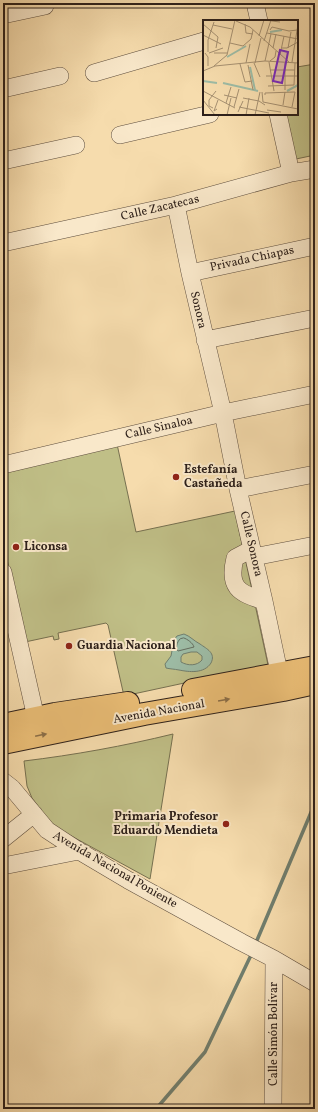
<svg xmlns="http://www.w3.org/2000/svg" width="318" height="1112" font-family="Vollkorn,serif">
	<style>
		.green { fill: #c0bf87; stroke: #767050 }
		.water { fill: #9dbca6; stroke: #707e6e; fill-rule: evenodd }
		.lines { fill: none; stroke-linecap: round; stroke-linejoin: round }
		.shore { stroke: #656e60; stroke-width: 1 }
		.stream { stroke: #707e6e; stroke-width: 3.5 }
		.minor-casing { stroke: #5f4f3f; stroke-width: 18 }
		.major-casing { stroke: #2d201a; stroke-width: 24 }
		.minor { stroke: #f9e8ca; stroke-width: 17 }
		.major { stroke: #ebbe76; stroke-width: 22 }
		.oneway { fill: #8c6f48 }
		.poi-dot { fill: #8f2418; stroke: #f9e8ca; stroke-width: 1.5 }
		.labels { text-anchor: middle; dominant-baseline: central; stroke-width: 4; stroke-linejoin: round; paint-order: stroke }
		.street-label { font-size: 12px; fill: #2d201a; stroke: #f9e8ca }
		.poi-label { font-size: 12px; font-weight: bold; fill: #2d201a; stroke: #f9e8ca; text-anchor: start }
		.inset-river { fill: none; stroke: #9dbca6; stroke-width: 2 }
		.inset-road { fill: none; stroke: #a69172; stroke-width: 1 }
		.view { fill: #7b2cbf; fill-opacity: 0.15; stroke: #7b2cbf; stroke-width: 2 }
		.inset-edge { fill: none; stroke: #2d201a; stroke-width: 2 }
	</style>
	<rect width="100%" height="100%" fill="#f6dcad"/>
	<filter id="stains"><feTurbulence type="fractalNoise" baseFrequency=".005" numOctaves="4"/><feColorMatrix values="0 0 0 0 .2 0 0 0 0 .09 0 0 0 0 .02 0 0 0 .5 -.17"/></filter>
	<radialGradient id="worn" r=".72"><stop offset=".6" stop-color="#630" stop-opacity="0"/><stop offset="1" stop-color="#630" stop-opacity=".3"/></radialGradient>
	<path class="green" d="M315 64V155L296 159 285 114H297V67Z
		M117 444 136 532 235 511 268 665 124 696 108 625 106 623 58 633 59 639 54 640 53 636 25 642 3 541V469Z
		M173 734 150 879 53 826 32 798 27 786 24 761C74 755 124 746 173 734Z"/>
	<path class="water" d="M184 634C190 636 194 641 200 644 207 649 216 653 211 663 204 674 189 672 179 670 174 669 170 669 166 668L165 664 171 656 174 640 177 636ZM191 652H197L202 656V660C197 666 188 666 181 662V657L183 654Z"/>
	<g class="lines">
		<path class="shore" d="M184 638C187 639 193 643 194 647L178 651C175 648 177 642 180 639Z"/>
		<path class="stream" d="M255 945 315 803
			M156 1109 205 1052 252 953"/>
		<defs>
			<path id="minor" d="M255 3 259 21
				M3 15 45 6
				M94 73 204 41
				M3 89 60 76
				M278 114 291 173
				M120 135 210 114
				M3 161 76 145
				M176 205 190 273 223 413 238 489 264 601 282 686
				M3 243 176 205 291 173 315 169
				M190 273 315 246
				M205 340 315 318
				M3 465 223 413 315 394
				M238 489 315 474
				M252 549 235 558C228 587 238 593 264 601
				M254 557 315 545
				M3 572 36 718
				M3 781 12 788 47 830 79 851 128 880 241 942 274 959 315 983
				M3 839 34 814
				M3 866 79 851
				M273 1109 274 959"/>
			<path id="major" d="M193 690 315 667
				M3 725 55 714 128 703
				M3 743 144 714 283 690 315 683"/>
		</defs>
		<use href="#minor" class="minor-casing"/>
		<use href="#major" class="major-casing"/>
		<use href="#minor" class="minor"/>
		<use href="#major" class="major"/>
	</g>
	<defs><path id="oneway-solid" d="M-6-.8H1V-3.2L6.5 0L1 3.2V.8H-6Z"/></defs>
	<g class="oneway">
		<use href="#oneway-solid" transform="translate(224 700) rotate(-10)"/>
		<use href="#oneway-solid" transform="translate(41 735) rotate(-12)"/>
	</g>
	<g class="poi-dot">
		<circle cx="176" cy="477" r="4"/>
		<circle cx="16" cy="547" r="4"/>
		<circle cx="69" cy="646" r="4"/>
		<circle cx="226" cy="824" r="4"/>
	</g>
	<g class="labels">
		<g class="street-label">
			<text transform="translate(160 208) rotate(-13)">Calle Zacatecas</text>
			<text transform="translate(252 259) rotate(-12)">Privada Chiapas</text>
			<text transform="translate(198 310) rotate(77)">Sonora</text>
			<text transform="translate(159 428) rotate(-13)">Calle Sinaloa</text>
			<text transform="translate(251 544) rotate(77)">Calle Sonora</text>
			<text transform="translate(159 712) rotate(-10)">Avenida Nacional</text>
			<text transform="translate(115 870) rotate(30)">Avenida Nacional Poniente</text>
			<text transform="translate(274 1034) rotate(-90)">Calle Simón Bolívar</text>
		</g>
		<g class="poi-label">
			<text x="184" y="470">Estefanía<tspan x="184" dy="14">Castañeda</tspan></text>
			<text x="24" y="547">Liconsa</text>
			<text x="77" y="646">Guardia Nacional</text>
			<text x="218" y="817" text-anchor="end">Primaria Profesor<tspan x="218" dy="14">Eduardo Mendieta</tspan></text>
		</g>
	</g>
	<g transform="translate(203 20)">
		<rect width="95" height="95" fill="#f6dcad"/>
		<path class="inset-river" d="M67 12 79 10M24 37 43 26M47 47 52 70M0 61 14 63M20 63 55 71M84 71 95 65"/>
		<path class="inset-road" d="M33 1 47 7 86 42M0 4 15 17 13 28M42 4 43 13 50 14M10 5 29 9M67 10 69 7 86 11 94 10M64 13 95 19M0 15 18 24M56 16 61 0 77 2M61 21 68 0M27 23 40 26 48 19 50 10M70 28 73 14M79 28H84L95 22M85 28 88 12M5 32V20L11 2M2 33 5 37V46M6 33 20 28M11 33H24M77 35 81 16M62 41 68 14M67 41 72 37 73 31M66 42 71 71M89 42 95 4M43 43 47 24M51 43 57 57M52 43 58 18M82 43V70M37 44 42 62 49 61M45 45 50 70M11 46 24 35 32 0M67 50H92M0 51 12 46 62 41 95 43M63 56H95M65 66 91 65 92 43M0 71 32 88M59 72 60 82 95 89M21 75 34 78M62 75V73L92 72 89 87M40 78 56 81 62 85M0 80 12 95M23 83 28 67M80 85 82 72M31 87 36 69M36 87 66 93M10 88 6 86V80L13 71M14 89 11 91 15 80M64 90 78 92M35 92 40 81M24 95 28 78M43 95 46 78M52 95 57 72"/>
		<path class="view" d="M77 30 85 32 79 63 70 61Z"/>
		<rect width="95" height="95" class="inset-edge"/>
	</g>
	<rect width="318" height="1112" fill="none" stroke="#f6dcad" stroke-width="16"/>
	<rect x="4" y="4" width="310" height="1104" fill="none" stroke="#2d201a" stroke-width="2"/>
	<rect x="8" y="8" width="302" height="1096" fill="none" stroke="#2d201a"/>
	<rect width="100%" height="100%" filter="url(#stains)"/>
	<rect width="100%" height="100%" fill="url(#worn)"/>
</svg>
